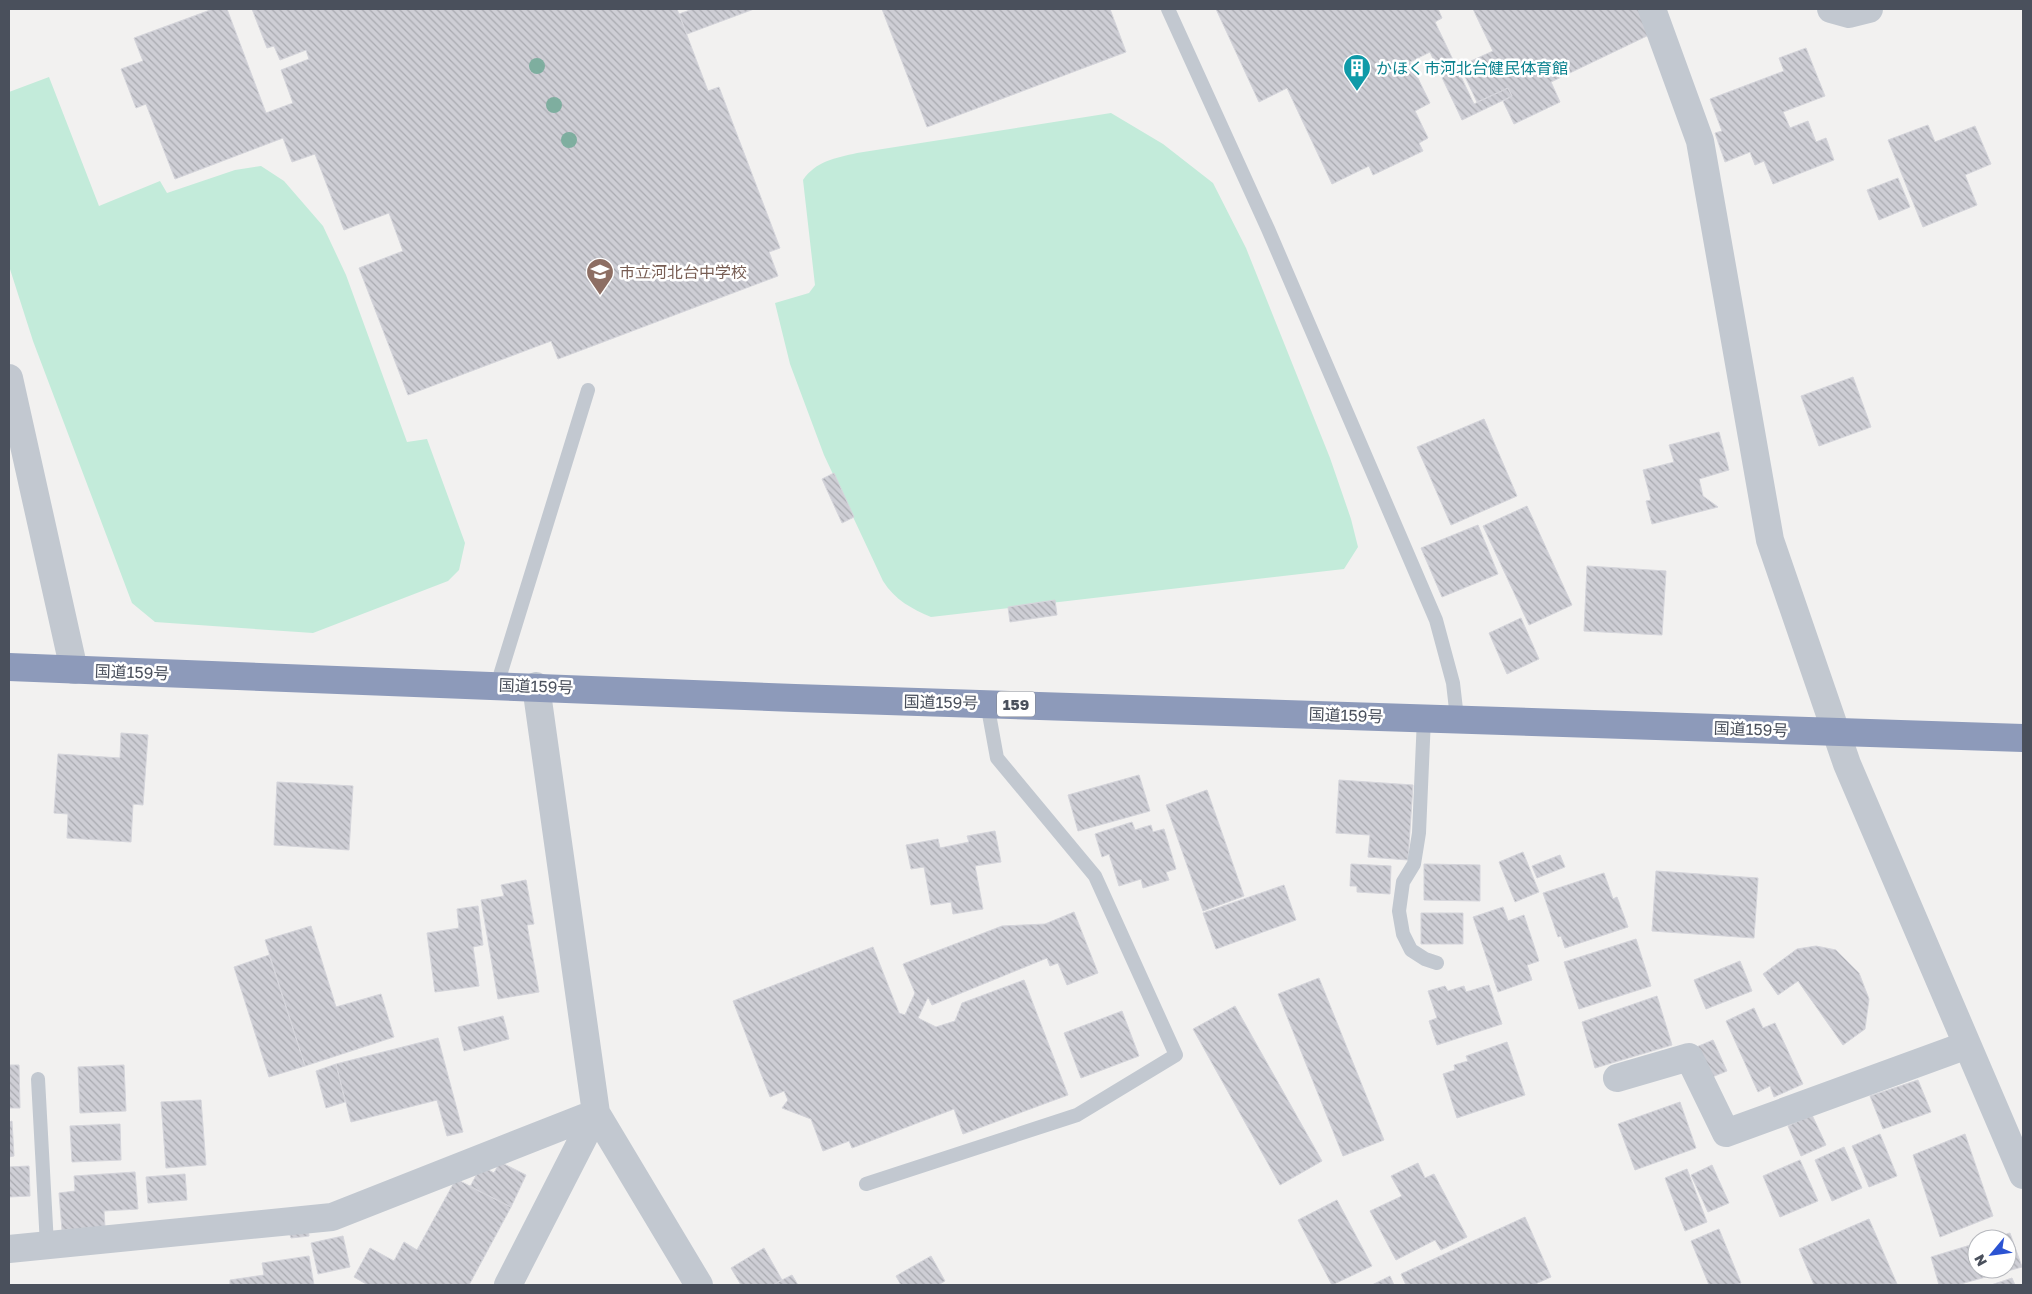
<svg xmlns="http://www.w3.org/2000/svg" width="2032" height="1294" font-family="'Golos Text','Noto Sans JP',sans-serif">
	<style>
		.green { fill: #c3ebda }
		.building { fill: url(#building-back-hatch); stroke: #d5d5db }
		.lines { fill: none; stroke-linecap: round; stroke-linejoin: round }
		.lane { stroke: #c2c8d0; stroke-width: 14 }
		.street { stroke: #c2c8d0; stroke-width: 28 }
		.highway { stroke: #8d9aba; stroke-width: 28 }
		.tree { fill: #7eae9f }
		.labels { text-anchor: middle; dominant-baseline: central; stroke-width: 5; stroke-linejoin: round; paint-order: stroke }
		.shield { fill: #fff; stroke: #80848d; stroke-width: 1 }
		.shield-label { font-size: 15px; font-weight: bold; fill: #4a505c }
		.culture-label { font-size: 16px; fill: #0d838f; stroke: #fff; text-anchor: start }
		.education-label { font-size: 16px; fill: #785e54; stroke: #fff; text-anchor: start }
		.street-label { font-size: 16px; fill: #4a505c; stroke: #fff }
	</style>
	<defs>
		<pattern id="building-back-hatch" width="6" height="6" patternUnits="userSpaceOnUse" patternTransform="scale(1.25)"><rect width="6" height="6" fill="#ceced5"/><path d="M-1 5l2 2M0 0l6 6M5-1l2 2" fill="none" stroke="#a9aab0"/></pattern>
	</defs>
	<rect width="100%" height="100%" fill="#f2f1f0"/>
	<path class="green" d="M49 77 99 206 160 181 167 193 235 170 261 166 284 181 323 226 346 275 407 442 427 439 465 543 459 570 448 581 313 633 155 622 132 603 33 341 9 266V92Z
		M1111 113 1163 144 1213 183 1246 248 1330 458 1351 519 1358 547 1344 569 931 617C912 609 895 600 883 581L824 455 790 364 775 303 809 293 815 285 803 180C816 161 835 158 857 153Z"/>
	<path class="building" d="M213 9H227L266 113 293 103 281 70 309 59 306 50 280 60 274 46 267 48 252 9H677L708 91 719 87 780 248 769 252 778 276 558 359 551 341 408 395 359 268 403 251 389 213 344 230 315 154 292 162 283 138 175 179 146 104 136 108 121 69 143 61 134 38Z
		M693 9H754L687 34 679 14Z
		M882 9H1110L1126 52 927 127Z
		M1216 9H1438L1442 18 1435 22 1474 104 1508 88 1512 96 1462 120 1430 52 1410 62 1430 103 1415 111 1428 138 1419 143 1423 151 1373 175 1369 166 1332 184 1287 88 1259 102Z
		M1473 9H1639L1651 34 1551 82 1560 102 1514 124 1503 101 1512 96 1508 88 1477 102 1460 66 1493 51Z
		M1806 48 1825 96 1783 112 1790 128 1808 121 1816 142 1826 138 1834 160 1773 184 1764 161 1755 165 1750 152 1725 162 1715 133 1722 131 1710 99 1784 71 1779 58Z
		M1928 125 1935 142 1975 126 1991 164 1965 175 1977 205 1923 227 1888 140Z
		M1898 178 1910 207 1879 220 1867 190Z
		M1853 377 1871 427 1819 446 1801 396Z
		M1484 419 1517 496 1451 525 1417 447Z
		M1719 432 1729 470 1699 479 1703 496 1718 507 1652 524 1646 501 1651 500 1643 470 1674 462 1669 445Z
		M834 473 854 517 842 523 822 479Z
		M1527 506 1572 605 1529 625 1483 526Z
		M1478 525 1498 574 1442 597 1421 548Z
		M1587 566 1666 571 1662 635 1584 631Z
		M1055 600 1057 615 1010 622 1008 607Z
		M1521 618 1539 659 1507 674 1489 633Z
		M121 733 148 735 143 805 133 804 131 842 67 838 68 814 54 813 58 754 120 758Z
		M1139 775 1150 811 1078 831 1068 795Z
		M1339 780 1413 785 1408 860 1368 857 1370 835 1336 833Z
		M277 782 353 786 349 850 274 845Z
		M1207 790 1244 896 1203 911 1166 805Z
		M1132 822 1135 830 1151 825 1153 832 1164 829 1176 869 1166 872 1169 880 1143 888 1141 879 1119 886 1109 854 1102 857 1095 834Z
		M995 831 1001 862 975 866 983 909 953 914 951 902 931 905 924 867 911 869 906 845 938 839 940 848 969 842 967 836Z
		M1523 852 1539 892 1515 902 1499 862Z
		M1560 855 1565 867 1537 878 1532 866Z
		M1351 864 1391 866 1390 894 1357 892V886H1350Z
		M1424 864 1480 865V901L1424 900Z
		M1656 871 1758 878 1754 938 1652 931Z
		M1604 873 1613 899 1617 897 1628 927 1565 948 1561 936 1558 937 1543 893Z
		M526 880 534 924 527 925 539 992 498 999 481 900 504 896 501 885Z
		M1284 885 1296 920 1216 949 1203 913Z
		M478 906 483 945 473 947 479 986 435 992 427 933 459 928 457 909Z
		M1503 907 1508 921 1524 915 1539 961 1527 965 1532 980 1498 992 1473 917Z
		M1074 912 1098 973 1067 985 1058 963 1050 966 1047 958 932 1005 928 997 918 1018 936 1027 955 1021 962 1003 1024 980 1068 1095 963 1134 954 1109 852 1148 849 1141 823 1151 811 1119 782 1108 788 1100 784 1091 770 1097 733 1001 873 947 899 1013 905 1015 915 993 903 964 1002 926 1045 924Z
		M1421 913H1463V944H1421Z
		M311 926 336 1007 381 994 394 1037 305 1066 265 940Z
		M1636 939 1651 986 1579 1009 1564 962Z
		M1816 946 1836 950 1859 973 1869 999 1865 1029 1843 1045 1798 981 1778 995 1763 974 1797 949Z
		M269 955 305 1066 269 1077 234 967Z
		M1740 961 1752 991 1706 1009 1694 980Z
		M1319 978 1384 1140 1343 1156 1278 994Z
		M1489 985 1502 1024 1437 1045 1429 1021 1437 1018 1428 991 1445 986 1448 991 1464 986 1466 992Z
		M1657 996 1672 1045 1595 1068 1582 1022Z
		M1235 1006 1322 1161 1280 1185 1193 1029Z
		M1754 1008 1763 1028 1775 1023 1803 1084 1774 1097 1770 1086 1758 1092 1726 1021Z
		M1122 1011 1139 1056 1081 1078 1064 1033Z
		M503 1016 509 1039 464 1051 458 1027Z
		M438 1038 463 1132 447 1136 437 1100 351 1122 336 1064Z
		M1713 1040 1727 1071 1707 1079 1694 1048Z
		M1507 1042 1525 1095 1457 1118 1443 1074 1455 1070 1454 1065 1468 1061 1466 1056Z
		M336 1064 345 1102 326 1108 316 1071Z
		M9 1065H19L20 1108H9Z
		M124 1065 126 1111 80 1113 78 1067Z
		M1918 1080 1931 1112 1883 1129 1870 1096Z
		M201 1100 206 1165 166 1168 161 1102Z
		M1680 1102 1696 1148 1635 1170 1618 1124Z
		M1812 1115 1826 1145 1801 1156 1788 1126Z
		M12 1121 14 1156 9 1157V1122Z
		M120 1124 121 1160 72 1162 70 1126Z
		M1880 1134 1897 1176 1869 1187 1852 1146Z
		M1965 1134 1993 1216 1940 1237 1913 1155Z
		M1844 1147 1862 1188 1832 1201 1815 1160Z
		M1800 1160 1818 1201 1780 1217 1763 1176Z
		M500 1162 526 1175 511 1207 470 1187 481 1166 494 1173Z
		M1418 1163 1425 1178 1434 1174 1467 1237 1441 1250 1435 1240 1396 1260 1370 1211 1402 1196 1391 1176Z
		M1712 1165 1729 1203 1708 1212 1691 1175Z
		M29 1166 30 1196 9 1197V1167Z
		M1687 1169 1707 1222 1685 1231 1665 1178Z
		M135 1172 138 1209 104 1211 105 1227 62 1230 59 1193 75 1191 74 1176Z
		M185 1174 187 1200 148 1203 146 1177Z
		M456 1179 511 1207 469 1285H368L354 1277 370 1248 394 1261 404 1242 417 1250Z
		M1337 1200 1372 1266 1332 1285 1298 1220Z
		M1525 1217 1551 1277 1533 1285H1406L1401 1274Z
		M1869 1219 1897 1284 1814 1285 1799 1249Z
		M308 1229 309 1236 291 1238 289 1232Z
		M1719 1229 1741 1283 1735 1285H1709L1691 1241Z
		M2010 1233 2022 1267 1957 1285H1939L1931 1257 1977 1243V1269H2007V1239H1989Z
		M343 1236 350 1267 318 1274 311 1243Z
		M764 1248 782 1280 773 1285H741L731 1268Z
		M309 1256 314 1285H230V1280L264 1275 262 1263Z
		M931 1256 945 1281 938 1285H901L896 1276Z
		M792 1275 798 1285H773L782 1280Z
		M1390 1276 1394 1285H1372Z
		M2012 1278 2015 1285H1991Z"/>
	<g class="lines">
		<path class="lane" d="M1168 9 1268 229 1436 620 1453 683 1457 718
			M497 685 588 390
			M1424 718 1419 833 1414 864 1403 882 1399 911 1403 934 1411 950 1425 959 1437 963
			M38 1079 47 1245
			M866 1184 1077 1115 1176 1055 1095 876 997 758 987 703"/>
		<path class="street" d="M1652 9 1700 141 1770 540 1847 764 2023 1175
			M1831 9 1849 14 1869 9
			M9 378 74 670
			M1617 1078 1689 1057 1726 1133 1967 1045
			M9 1249 332 1217 596 1113 699 1285
			M508 1285 596 1113 536 686"/>
		<path class="highway" d="M9 667 795 698 2023 738"/>
	</g>
	<g class="tree">
		<circle cx="537" cy="66" r="8"/>
		<circle cx="554" cy="105" r="8"/>
		<circle cx="569" cy="140" r="8"/>
	</g>
	<defs>
		<symbol id="building-pin" viewBox="-11 -11 22 30"><path d="M0 17L-7.5 6A9.5 9.5 0 1 1 7.5 6Z" fill="#0f9aa8" stroke="#fff"/><path d="M-4-6H4V6H1V3H-1V6H-4ZM-2.5-4.3h1.7v1.8h-1.7ZM.8-4.3h1.7v1.8H.8ZM-2.5-1h1.7V.8h-1.7ZM.8-1h1.7V.8H.8Z" fill="#fff"/></symbol>
		<symbol id="school-pin" viewBox="-11 -11 22 30"><path d="M0 17L-7.5 6A9.5 9.5 0 1 1 7.5 6Z" fill="#8d6e63" stroke="#fff"/><path d="M0-5L7-2L0 1L-7-2ZM-4 1L0 2.5L4 1V4Q0 6-4 4Z" fill="#fff"/></symbol>
	</defs>
	<g fill-rule="evenodd">
		<use href="#building-pin" x="1341" y="52" width="32" height="43"/>
		<use href="#school-pin" x="584" y="256" width="32" height="43"/>
	</g>
	<g class="labels">
		<rect class="shield" x="997" y="691.5" width="38" height="25" rx="4"/>
		<g class="shield-label">
			<text x="1016" y="704">159</text>
		</g>
		<g class="culture-label">
			<text x="1376" y="68">かほく市河北台健民体育館</text>
		</g>
		<g class="education-label">
			<text x="619" y="272">市立河北台中学校</text>
		</g>
		<g class="street-label">
			<text transform="translate(132 672) rotate(2)">国道159号</text>
			<text transform="translate(536 686) rotate(2)">国道159号</text>
			<text transform="translate(941 702) rotate(1)">国道159号</text>
			<text transform="translate(1346 715) rotate(2)">国道159号</text>
			<text transform="translate(1751 729) rotate(2)">国道159号</text>
		</g>
	</g>
	<rect width="2032" height="1294" fill="none" stroke="#4a505c" stroke-width="20"/>
	<g transform="translate(1992 1254) rotate(241)"><circle r="24" fill="#ffffff" stroke="#b7b9be"/>
	<path d="M0-4L9 19L0 12L-9 19Z" fill="#2b53d2"/>
	<text y="-8" font-size="14" font-weight="bold" text-anchor="middle" fill="#4a505c">N</text>
	</g>
</svg>
